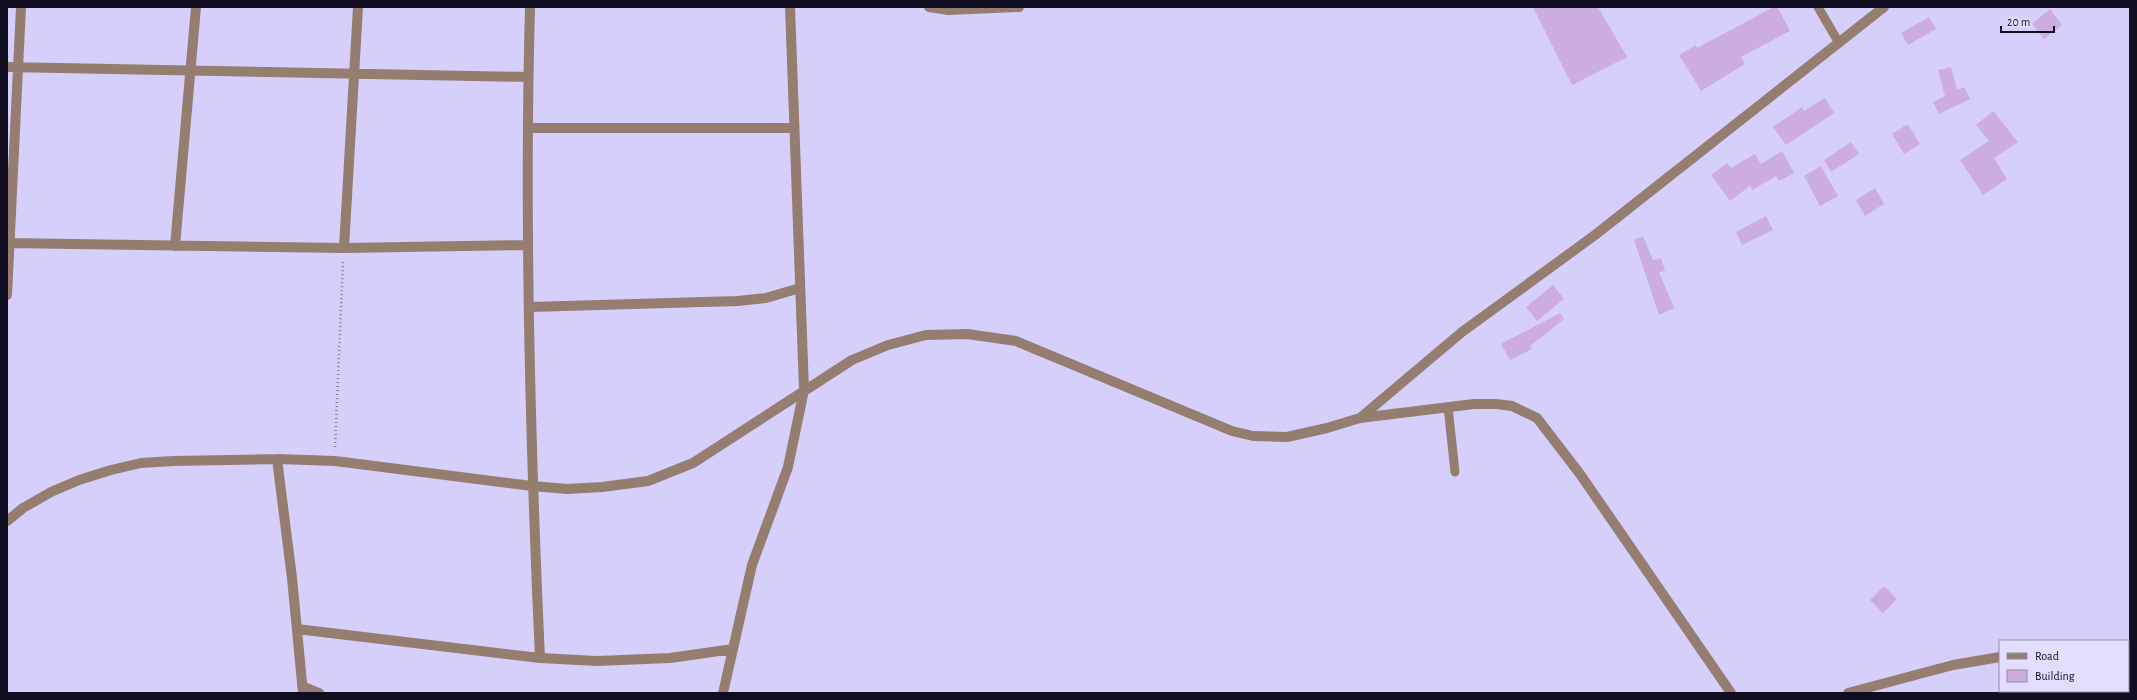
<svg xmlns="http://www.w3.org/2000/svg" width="2137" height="700" font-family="'Alegreya Sans',sans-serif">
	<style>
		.building { fill: #ccadde }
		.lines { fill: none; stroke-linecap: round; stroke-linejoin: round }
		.path { stroke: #827c9e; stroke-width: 2.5; stroke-dasharray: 1 3; stroke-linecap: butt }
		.service { stroke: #957d6f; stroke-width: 9 }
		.minor { stroke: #957d6f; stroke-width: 10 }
	</style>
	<rect width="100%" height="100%" fill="#d6cffb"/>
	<path class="building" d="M1533 7H1598L1627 57 1572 85Z
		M1774 7H1777L1790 31 1741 57 1745 64 1701 91 1679 55 1696 45 1697 48Z
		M2050 9 2062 25 2044 39 2032 24Z
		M1929 17 1936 29 1908 45 1901 33Z
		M1951 67 1957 90 1964 87 1970 99 1939 114 1933 102 1945 96 1938 70Z
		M1825 98 1834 113 1786 145 1773 127 1802 107 1804 111Z
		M1993 111 2018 142 1994 158 2007 179 1983 195 1960 160 1989 141 1976 125Z
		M1908 124 1920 144 1904 154 1892 134Z
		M1851 142 1859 154 1831 172 1824 160Z
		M1782 151 1794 173 1779 181 1776 176 1752 190 1750 186 1730 201 1711 175 1727 163 1731 168 1755 154 1761 164Z
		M1821 166 1838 196 1820 206 1804 176Z
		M1875 188 1884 204 1865 216 1856 200Z
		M1766 216 1773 230 1742 245 1736 232Z
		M1643 236 1653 260 1661 258 1665 271 1659 272 1674 308 1659 315 1634 240Z
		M1553 285 1564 299 1537 321 1526 307Z
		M1560 313 1564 319 1530 346 1532 349 1510 360 1501 344Z
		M1884 586 1897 599 1883 613 1870 600Z"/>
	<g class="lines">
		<path class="path" d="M335 447 343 262"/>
		<path class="service" d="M1818 7 1839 43
			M1448 407 1455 472"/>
		<path class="minor" d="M530 7C524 224 530 441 540 658
			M929 7 948 10 1019 7
			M7 67 528 77
			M529 128H794
			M7 243 344 248 527 245
			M175 246 196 7
			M344 248 358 7
			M7 295 21 7
			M530 307 738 301 766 298 800 288
			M1360 418 1474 404H1496L1512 406 1537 418 1580 474 1731 693
			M277 459 292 578 303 693
			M7 521 23 508 51 492 79 480 111 470 141 463 173 461 277 459 335 461 532 486 567 489 602 487 648 481 693 463 852 360 888 345 926 335 967 334 1016 341 1232 431 1253 436 1287 437 1327 428 1360 418 1462 332 1595 235 1884 7
			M297 629 540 658 597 661 670 658 733 649
			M302 686 319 693
			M2113 691 2117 693
			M723 693 752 565 788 467 804 390 790 7
			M1848 693 1953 665 2000 657"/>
	</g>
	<rect width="2137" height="700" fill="none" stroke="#120e21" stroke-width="16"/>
	<rect x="1999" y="640" width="130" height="52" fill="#e3deff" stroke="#8f8ba6"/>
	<rect x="2007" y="653" width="20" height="6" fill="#957d6f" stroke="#8f8ba6"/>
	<text x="2035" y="660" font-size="12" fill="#120e21">Road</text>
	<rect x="2007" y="670" width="20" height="12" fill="#ccadde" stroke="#8f8ba6"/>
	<text x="2035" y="680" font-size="12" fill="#120e21">Building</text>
	<path d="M2001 26v6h53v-6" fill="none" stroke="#120e21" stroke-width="2"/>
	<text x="2007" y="26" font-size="12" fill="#120e21" stroke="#e3deff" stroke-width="3" paint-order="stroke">20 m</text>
</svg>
